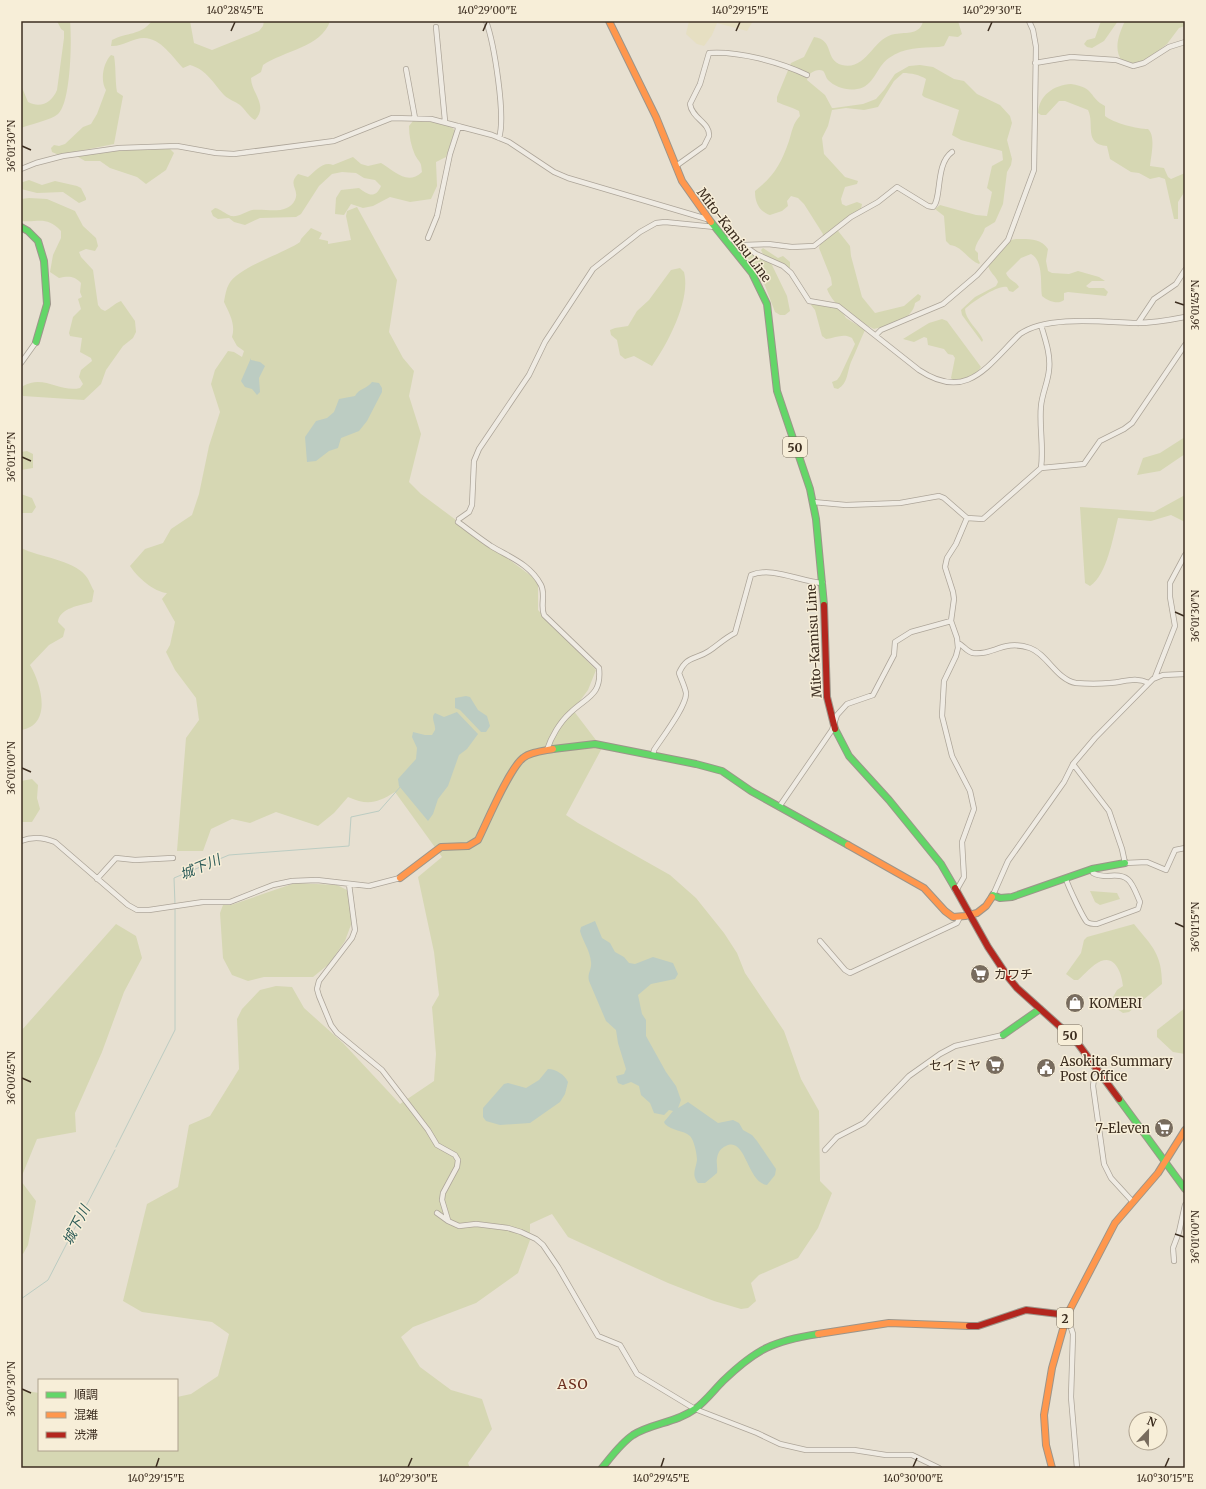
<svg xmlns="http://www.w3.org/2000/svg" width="1206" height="1489" font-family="Merriweather,'Noto Sans JP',serif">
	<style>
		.farmland { fill: #e6dfc2 }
		.green { fill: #d6d7b3 }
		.water { fill: #bcccc2 }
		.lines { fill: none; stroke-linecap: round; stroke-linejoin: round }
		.stream { stroke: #bcccc2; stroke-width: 1 }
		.street-casing { stroke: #ada599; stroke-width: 6 }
		.fast-casing { stroke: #9c958a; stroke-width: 8 }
		.slow-casing { stroke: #9c958a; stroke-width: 8 }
		.jam-casing { stroke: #9c958a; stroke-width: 8 }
		.street { stroke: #efebe3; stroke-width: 4.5 }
		.fast { stroke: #63d668; stroke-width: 6 }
		.slow { stroke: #ff974d; stroke-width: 6 }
		.jam { stroke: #b3261e; stroke-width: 6 }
		.ticks { fill: none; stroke: #3d2e20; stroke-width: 1.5 }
		.labels { text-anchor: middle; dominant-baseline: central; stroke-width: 3; stroke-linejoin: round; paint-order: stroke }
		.shield { fill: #f7eed8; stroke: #756857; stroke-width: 1 }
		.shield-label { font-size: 12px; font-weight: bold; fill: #3d2e20 }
		.street-label { font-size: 13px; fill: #3d2e20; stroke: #f7eed8 }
		.poi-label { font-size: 13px; fill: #3d2e20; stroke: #f7eed8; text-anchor: start }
		.water-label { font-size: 14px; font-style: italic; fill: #2f5d5a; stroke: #f7eed8 }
		.neighbourhood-label { font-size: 14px; letter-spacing: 1px; fill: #6b2e1e; stroke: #f7eed8 }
		.neatline { fill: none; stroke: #3d2e20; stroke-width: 1.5 }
		.ticks-label { font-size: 10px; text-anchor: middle; fill: #3d2e20 }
	</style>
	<rect width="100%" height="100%" fill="#e7e0d1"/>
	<path class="farmland" d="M689 21H753L747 31 717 23 712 35 704 46 697 44 686 34Z"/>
	<path class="green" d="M57 21H70C72 38 71 103 58 114 51 120 31 124 21 128V85L28 102C41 109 52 102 57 90L64 38V31L61 29Z
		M152 21H190L194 43 212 50 259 31 263 26 264 21H330C322 47 283 51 263 65L261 72 251 78C251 93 269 105 255 120 248 116 246 110 240 105 235 101 229 100 224 95 213 83 207 70 190 65L183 68C173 58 161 38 144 38 133 38 122 47 111 46L112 40C127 32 140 36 152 21Z
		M923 21H958L962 34 958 37 949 36 944 46 939 47C921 48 904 47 889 58 876 67 874 87 857 89 847 91 835 87 828 80 824 75 826 70 819 70 815 70 811 73 808 75L807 80 825 95 832 108H834L863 104 876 99 884 90 895 74 909 66 920 65 933 67 954 79 964 81 977 94 1000 105 1010 116 1012 123 1007 140 1012 159 1011 165 1007 172 1003 204 995 222 985 228C983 236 976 241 975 250L978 253V259L980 263 979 264C968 260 962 246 950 245L946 241 944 216 935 209 940 205 976 215 987 216 992 192 987 188 992 166 1003 160 1002 151 961 140 952 135 959 110 924 97 922 95 926 79C920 75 911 73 903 73L894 81 878 107 864 110 846 108 832 110 828 126 822 138 824 154 845 177 858 181 857 184 845 187 841 199 842 204 846 206 857 202 862 204 861 209 835 227 850 246 851 256 862 297 875 313 904 306 918 294 921 296 920 300 915 303C913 320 889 325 874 329 857 320 834 308 827 289L832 285 831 278 819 248 823 234 804 204 798 198 791 196 787 201 788 206 782 211 770 215C759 211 755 203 755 191 774 176 781 164 789 141 792 131 793 123 800 116L799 111C792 107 785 106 777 102V97L791 63 804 57 814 37C835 40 824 60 842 65 867 71 873 37 895 34 907 32 920 35 923 21Z
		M1101 21H1118L1104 41 1092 48 1087 47 1084 44 1087 40 1095 38Z
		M1125 21H1185V26L1179 28 1167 44 1142 63 1131 64 1122 61C1113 49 1119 34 1125 21Z
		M111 55 114 56C116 66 115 80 117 92L123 96 114 144 59 155 52 152 51 148 54 145 59 146 65 144 83 127 91 124 97 114 106 90C100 81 103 63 111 55Z
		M1071 84C1096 88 1088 97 1105 106V116C1113 123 1138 129 1148 129 1156 136 1151 156 1150 166L1164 168 1168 177 1171 179 1185 173V191L1178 202V219H1174L1165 179 1159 177 1150 179 1139 173 1131 172 1110 159 1107 146C1083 144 1095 124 1088 110L1065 101H1059L1046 115H1041L1038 113C1039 95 1054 85 1071 84Z
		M413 121C425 122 448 120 455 131L446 157 436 162 437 186 431 199 410 202 390 197 373 206 363 208 351 204 344 215 335 214 336 198 341 190 359 188C367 194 375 200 381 186L375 180 364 178 356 173 342 172 332 174 319 186 301 214 296 217 260 218 245 225 234 222 229 218 218 219 213 216 211 211 215 208C221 209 225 214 231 216 239 217 245 212 252 210 266 208 287 216 295 200 300 189 287 185 298 174L308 177C316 171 323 161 333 165L353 157 361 164 368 166 381 163C395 171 407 186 422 172 421 160 420 164 415 155 411 146 409 136 409 126Z
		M170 149 174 153 166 170 146 184 137 177 110 168 100 161H85L75 155 98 151Z
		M29 180 42 185 55 181 77 186 81 188 86 198V200L79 203 63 192 37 193 21 189V181L23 182Z
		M29 198 47 199 75 211 83 226 96 238 98 246 95 251 86 249 79 252 81 257 93 270 98 305 101 309 105 311C111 308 115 303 121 301L135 321 136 332 133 338 123 346 106 370 101 384 84 400 23 396 21 393 23 386C44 374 60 393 80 388L83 384 79 377 81 370 92 361 91 358 80 352 82 338 70 336 69 333 73 317 81 309 78 299 82 297 80 292 81 283C74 276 69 276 59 278L50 272 53 255 61 238V231C46 215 38 223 21 221V199Z
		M357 207 397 280 389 332 403 358 414 371 409 396 421 434 409 482 421 494 538 581V610L596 670 588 690 573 710 602 748 566 815 578 823 670 875 696 898 724 933 737 953 745 973 784 1031 801 1079 819 1111 820 1181 832 1193 818 1228 798 1258 759 1275 751 1283 756 1301 748 1308 741 1309 714 1301 668 1283 568 1237 552 1214 530 1224V1240L518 1273 476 1303 413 1327 401 1337 420 1367 451 1390 482 1399 492 1429 468 1463 470 1468H21V1390L39 1393V1450H177V1397L191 1394 218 1376 229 1334 212 1322 142 1312 123 1301 147 1204 178 1187 189 1125 210 1116 239 1069 237 1019 242 1009 260 990 276 986 292 987 304 1008 343 1043 400 1104 434 1081 436 1054 432 1007 439 995 434 952 418 877 442 857 395 792C377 803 368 806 348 797L334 813 318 826 276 812 250 823 232 819 211 829 203 851H177L186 738 199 720 196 698 175 670 166 652 170 645 175 622 162 599 167 593C154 592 137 577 130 566L145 549 163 543 171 529 192 515 199 494 209 446 220 412 211 384 215 370 228 351 234 352 242 357 244 351 237 346 232 337C236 324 229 313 224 302 225 296 226 289 229 284 238 267 283 254 300 242L301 239 311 228 322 233 319 239 328 241V244L351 240 346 216 347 211Z
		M1016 239C1028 239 1041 238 1048 249L1046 261 1048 271 1052 273 1069 274 1078 271 1099 277 1105 281H1092L1086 286 1089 288H1104L1108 292 1106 296 1068 292 1064 293V300C1058 305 1048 301 1042 296 1040 284 1044 261 1031 254L1021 258 1006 273C1009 281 1016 281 1019 287L1013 292 1009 291 1007 287C999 284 972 302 965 309 965 320 979 330 983 340L982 342 962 315 961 310 975 297 996 286 998 282C996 276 989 272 988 265L1011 240Z
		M738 244 755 257 764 256 761 250 763 248 778 258 783 256 790 262V269L771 263 787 296 790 311 785 315H780L775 312 761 275 740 249Z
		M680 268 684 272C691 300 668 343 652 366L634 356 625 359 620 355 617 340 611 335 610 330 615 328 628 326 637 311 649 300 671 270Z
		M813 303 832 305 841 310 846 318 865 330C860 341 856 351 851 362 847 372 848 383 838 389L834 388 832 382 837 380 840 376 855 344 852 338C843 333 836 338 826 339L822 336 815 310 811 305Z
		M942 319 947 321 981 367C975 376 965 380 954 381L951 378 955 358 953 355 948 354 944 349 928 345 927 338 924 337 914 342 903 339 929 323Z
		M1185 437V454L1160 471 1137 475 1143 458 1160 453Z
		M27 451 33 454V468L21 470V452Z
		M21 494 32 498 36 507 32 513H21Z
		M1185 495V522L1171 515 1151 521 1118 518C1113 537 1107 575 1090 586L1085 583 1080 507 1154 512Z
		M21 548C39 557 73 560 85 575 89 579 91 586 94 591L92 602C81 605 59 608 58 622L65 629 63 637 49 645 30 665C41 683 53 725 21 730Z
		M32 779 38 785 37 798 40 809 32 822H21V781Z
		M295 883 337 885 347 890 350 897 352 922 345 941 329 964 313 977H264L248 981 232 975 223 958 220 913 223 905H231Z
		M1090 891 1117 893 1120 899 1100 905 1095 902Z
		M116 924 136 936 142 958 124 992 102 1052 75 1113 76 1132 37 1139 21 1178V1031Z
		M1134 924C1152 946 1162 954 1162 984L1129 1012 1123 1013 1117 1009 1113 997 1117 990 1123 986C1122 975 1116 955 1101 961 1092 965 1085 974 1078 980H1074L1066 974 1081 953 1084 940 1087 937Z
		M1185 1008V1054L1173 1052 1157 1037V1030Z
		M21 1181 36 1201 28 1245 23 1254 21 1253Z"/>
	<path class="water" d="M251 358V360L260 362 265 366 259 378 260 392 257 395 252 389 245 387 241 381Z
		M372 382 379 383 382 388V392L367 421 359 431 341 438 338 448 329 451 316 461 307 462 305 437 316 421 327 418 334 412 339 399 355 396C359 388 367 389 372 382Z
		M466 696 470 697 478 710 487 716 490 726 486 732H481L460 710 455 708V698Z
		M457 712 478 734 467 749 459 755 448 786 438 799 433 814 428 821 399 786 398 779 416 759 417 748 412 737 413 732 425 735H432L435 730C436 724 430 718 435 713L444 717Z
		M595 921 602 938 610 943 615 952 624 957 629 963 635 964 653 957 673 963 678 974 675 979 651 984 638 995 642 1014 646 1020V1036L666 1072 676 1086 681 1100 678 1108 688 1102 718 1123 733 1120 739 1123 743 1130 752 1135 757 1141 776 1169 775 1175 767 1185C747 1183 746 1136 726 1146 721 1148 718 1152 717 1158 716 1163 718 1168 717 1173L705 1183H698C691 1174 696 1169 697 1160 697 1154 694 1140 690 1136 683 1130 672 1131 665 1124L664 1122 673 1111 669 1110 664 1115 654 1113 650 1103 641 1095 639 1086 631 1082 623 1085 618 1083 616 1076 624 1074 626 1069 618 1043 616 1030 606 1021 589 981C587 973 592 970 591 962 590 950 583 942 580 931L581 927Z
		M548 1069C556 1069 565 1075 568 1082L565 1094 560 1102 530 1123 500 1125 486 1121 483 1117V1108L504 1084 508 1083 526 1088 539 1080Z"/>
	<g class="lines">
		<path class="stream" d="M175 904 174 878 229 855 349 846 351 817 379 811 401 786
			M116 1147 175 1030V909
			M21 1299 48 1280 115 1150"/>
		<defs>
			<path id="street" d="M486 21C494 43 506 116 499 138
				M436 27 445 121
				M1035 63 1071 57 1116 60 1133 66 1144 63 1169 47 1185 42
				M406 69 415 118
				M676 166 704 146 709 136C710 122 692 119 690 104L700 84 709 53C739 51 780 62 807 75
				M21 169 36 163 63 156 119 148 177 146 216 153 234 154 334 141 392 118 431 119 492 135 509 142 554 172 568 178 707 219
				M428 238 437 216 450 154 459 126
				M726 240 735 239 756 254 783 266 791 273 809 301 838 306 919 370C967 402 987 366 1020 334 1047 315 1104 322 1136 323 1152 323 1170 320 1185 317
				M744 245 768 244 792 247 814 246 851 217 878 202 897 187 928 206 933 207C942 199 935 164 952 152
				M1138 323 1154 299 1176 284 1185 270
				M1041 325C1045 339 1051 355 1049 370 1048 382 1042 394 1041 406 1039 427 1044 447 1041 468
				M876 335 881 330 943 304 977 275 1008 240 1034 170 1036 47 1033 30 1029 21
				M21 363 36 342
				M813 502 846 505 900 503 939 496 944 498 967 518 983 519 1041 468 1084 464 1100 441 1124 429 1132 423 1185 345
				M459 519 469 512 472 505 474 461 479 449 529 375 545 342 593 269 640 232 656 223 665 222 715 227
				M458 522C469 530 479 538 491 546 509 557 530 564 541 585 546 595 540 605 544 615L599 668C602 696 586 697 570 713 560 722 551 737 547 750
				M958 643C963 645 967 652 973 653 993 656 1003 639 1030 648 1047 654 1057 680 1076 683 1087 684 1100 684 1110 683 1125 682 1134 676 1149 683
				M1155 677 1175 626 1170 597V583L1185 555
				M653 755 654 750C661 739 687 706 686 693 685 687 681 679 679 673 687 655 696 660 709 651 718 645 725 638 735 633L751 575C773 566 800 582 823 583
				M1073 764 1109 811 1122 849 1125 863 1147 862 1166 870 1175 850 1185 848
				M779 807 832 730 837 715 847 704 873 695 894 655 895 642 911 632 951 621
				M21 841C33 836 43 837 55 842L128 905 137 910H149L203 902H230L273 885 292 881 317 880 369 886 400 878
				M97 879 116 858 135 860 173 858
				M1066 879C1068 886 1083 918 1087 922 1090 924 1093 924 1097 924L1138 909 1140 902C1132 884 1131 873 1108 876 1103 876 1098 876 1093 873L1092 869
				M349 884 355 930 352 938 319 981 317 989 319 996 331 1025 337 1033 382 1070 428 1130 437 1145 455 1155 458 1160 457 1167 443 1193 442 1200 448 1220
				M956 891 964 877 962 842 974 809 970 791 952 756 942 716 944 681 956 656 958 648 957 638 951 621 954 599 953 592 945 567 947 558 956 544 967 518
				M993 895 1008 861 1064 782 1073 764 1095 738 1153 679 1163 675 1185 674
				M820 941 845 970 850 973 957 923 960 917
				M1100 1073 1094 1079 1093 1086 1104 1164 1111 1178 1133 1202
				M825 1150 837 1137 864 1123 909 1076 940 1054 955 1046 1003 1035
				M437 1213 448 1221 459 1226 476 1224 508 1228 521 1232 536 1239 543 1245 558 1267 598 1336 620 1345 637 1374 695 1409 757 1433 780 1444 806 1450H854L886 1455H912L939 1468
				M1174 1261 1173 1248 1179 1232 1185 1205
				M1067 1315 1073 1334 1071 1397 1077 1468"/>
			<path id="fast" d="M711 222 752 273 767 304 777 391 810 489 816 519 824 605
				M21 227 28 231 38 241 44 261 47 304 36 342
				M835 729 849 756 889 800 941 864 955 888
				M553 749 595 744 696 764 722 771 751 791 848 845
				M992 897 993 895 1000 898 1012 897 1092 869 1125 863
				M1003 1035 1040 1009
				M1119 1099 1185 1189
				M602 1468C611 1457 621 1443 633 1435 652 1423 676 1423 695 1409 705 1402 714 1390 723 1381 756 1349 773 1341 818 1334"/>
			<path id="slow" d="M609 21 656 117 682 181 711 222
				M848 845 924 888 945 911 953 917 965 916 977 913 986 906 992 897
				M400 878 441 847 468 846 478 840C487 822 509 769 523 758 530 752 543 751 553 749
				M818 1334 889 1323 969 1326
				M1052 1468 1046 1445 1044 1415 1052 1368 1067 1315 1115 1223 1158 1173 1185 1130"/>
			<path id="jam" d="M824 605 827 697 835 729
				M955 888 988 947 1008 977 1017 988 1076 1041 1119 1099
				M969 1326H978L1026 1310 1067 1315"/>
		</defs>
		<use href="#street" class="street-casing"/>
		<use href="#fast" class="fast-casing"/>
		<use href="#slow" class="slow-casing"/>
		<use href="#jam" class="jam-casing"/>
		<use href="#street" class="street"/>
		<use href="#fast" class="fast"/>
		<use href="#slow" class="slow"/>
		<use href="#jam" class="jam"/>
	</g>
	<path class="ticks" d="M231 31 235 22M483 31 487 22M736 31 740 22M988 31 992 22M22 146 31 150M1175 302 1184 305M22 457 31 461M1175 612 1184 616M22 768 31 772M1175 923 1184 927M22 1078 31 1082M1175 1234 1184 1237M22 1389 31 1393M156 1467 159 1458M408 1467 412 1458M661 1467 664 1458M913 1467 917 1458M1165 1467 1169 1458"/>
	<defs>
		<symbol id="supermarket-disc" viewBox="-11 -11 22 22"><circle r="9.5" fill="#786c5e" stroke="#f7eed8"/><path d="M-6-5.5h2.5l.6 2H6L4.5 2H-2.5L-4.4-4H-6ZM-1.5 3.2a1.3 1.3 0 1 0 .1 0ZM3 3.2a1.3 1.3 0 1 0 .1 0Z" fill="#fff"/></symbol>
		<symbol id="shop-disc" viewBox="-11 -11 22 22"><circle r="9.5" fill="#786c5e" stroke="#f7eed8"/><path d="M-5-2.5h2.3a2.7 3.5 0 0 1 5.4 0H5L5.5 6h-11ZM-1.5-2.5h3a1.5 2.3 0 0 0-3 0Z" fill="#fff"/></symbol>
		<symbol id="civic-disc" viewBox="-11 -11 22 22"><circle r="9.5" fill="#786c5e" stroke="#f7eed8"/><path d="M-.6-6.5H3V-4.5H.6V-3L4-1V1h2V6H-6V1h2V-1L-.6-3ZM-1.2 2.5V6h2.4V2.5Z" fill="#fff"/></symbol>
	</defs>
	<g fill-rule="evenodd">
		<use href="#supermarket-disc" x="969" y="963" width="22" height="22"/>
		<use href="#shop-disc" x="1064" y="992" width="22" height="22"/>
		<use href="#supermarket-disc" x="984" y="1054" width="22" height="22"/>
		<use href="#civic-disc" x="1035" y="1057" width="22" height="22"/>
		<use href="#supermarket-disc" x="1153" y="1117" width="22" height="22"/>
	</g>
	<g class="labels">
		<g class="shield">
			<rect x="783" y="437" width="24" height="20" rx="3"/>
			<rect x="1058" y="1025" width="24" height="20" rx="3"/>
			<rect x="1057" y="1308" width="16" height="20" rx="3"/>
		</g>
		<g class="shield-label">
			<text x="795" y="447">50</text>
			<text x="1070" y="1035">50</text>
			<text x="1065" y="1318">2</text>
		</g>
		<g class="street-label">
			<text transform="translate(734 235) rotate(53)">Mito-Kamisu Line</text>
			<text transform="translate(814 641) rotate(-93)">Mito-Kamisu Line</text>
		</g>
		<g class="poi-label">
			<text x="994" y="974">カワチ</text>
			<text x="1089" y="1003">KOMERI</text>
			<text x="1060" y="1061">Asokita Summary<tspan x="1060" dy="15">Post Office</tspan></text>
			<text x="981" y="1065" text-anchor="end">セイミヤ</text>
			<text x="1150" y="1128" text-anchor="end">7-Eleven</text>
		</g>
		<g class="water-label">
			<text transform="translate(200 867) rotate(-23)">城下川</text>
			<text transform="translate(76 1225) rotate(-63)">城下川</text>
		</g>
		<g class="neighbourhood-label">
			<text x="573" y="1384">ASO</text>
		</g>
	</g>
	<rect width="1206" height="1489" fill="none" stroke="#f7eed8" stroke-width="44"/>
	<rect x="38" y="1379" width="140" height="72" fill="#f7eed8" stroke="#ada18e"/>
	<rect x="46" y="1392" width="20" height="6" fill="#63d668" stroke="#ada18e"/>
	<text x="74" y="1399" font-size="12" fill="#3d2e20">順調</text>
	<rect x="46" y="1412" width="20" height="6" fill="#ff974d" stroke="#ada18e"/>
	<text x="74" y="1419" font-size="12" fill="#3d2e20">混雑</text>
	<rect x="46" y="1432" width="20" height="6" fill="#b3261e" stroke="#ada18e"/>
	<text x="74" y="1439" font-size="12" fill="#3d2e20">渋滞</text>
	<g transform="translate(1148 1431) rotate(22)"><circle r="19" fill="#f7eed8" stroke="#ada18e"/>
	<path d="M0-3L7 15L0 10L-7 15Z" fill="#786c5e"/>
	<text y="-6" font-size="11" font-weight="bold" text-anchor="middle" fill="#3d2e20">N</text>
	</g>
	<rect x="22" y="22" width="1162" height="1445" class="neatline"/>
	<g class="ticks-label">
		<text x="235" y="14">140°28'45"E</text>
		<text x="487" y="14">140°29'00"E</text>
		<text x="740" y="14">140°29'15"E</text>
		<text x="992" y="14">140°29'30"E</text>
		<text transform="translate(11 146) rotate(-90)" y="4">36°01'30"N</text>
		<text transform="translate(1195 305) rotate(-90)" y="4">36°01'45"N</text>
		<text transform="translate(11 457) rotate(-90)" y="4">36°01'15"N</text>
		<text transform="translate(1195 616) rotate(-90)" y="4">36°01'30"N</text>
		<text transform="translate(11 768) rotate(-90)" y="4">36°01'00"N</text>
		<text transform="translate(1195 927) rotate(-90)" y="4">36°01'15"N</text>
		<text transform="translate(11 1078) rotate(-90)" y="4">36°00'45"N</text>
		<text transform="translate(1195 1237) rotate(-90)" y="4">36°01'00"N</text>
		<text transform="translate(11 1389) rotate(-90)" y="4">36°00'30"N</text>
		<text x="156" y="1482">140°29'15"E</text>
		<text x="408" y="1482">140°29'30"E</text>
		<text x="661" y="1482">140°29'45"E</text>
		<text x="913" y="1482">140°30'00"E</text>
		<text x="1165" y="1482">140°30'15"E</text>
	</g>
</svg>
